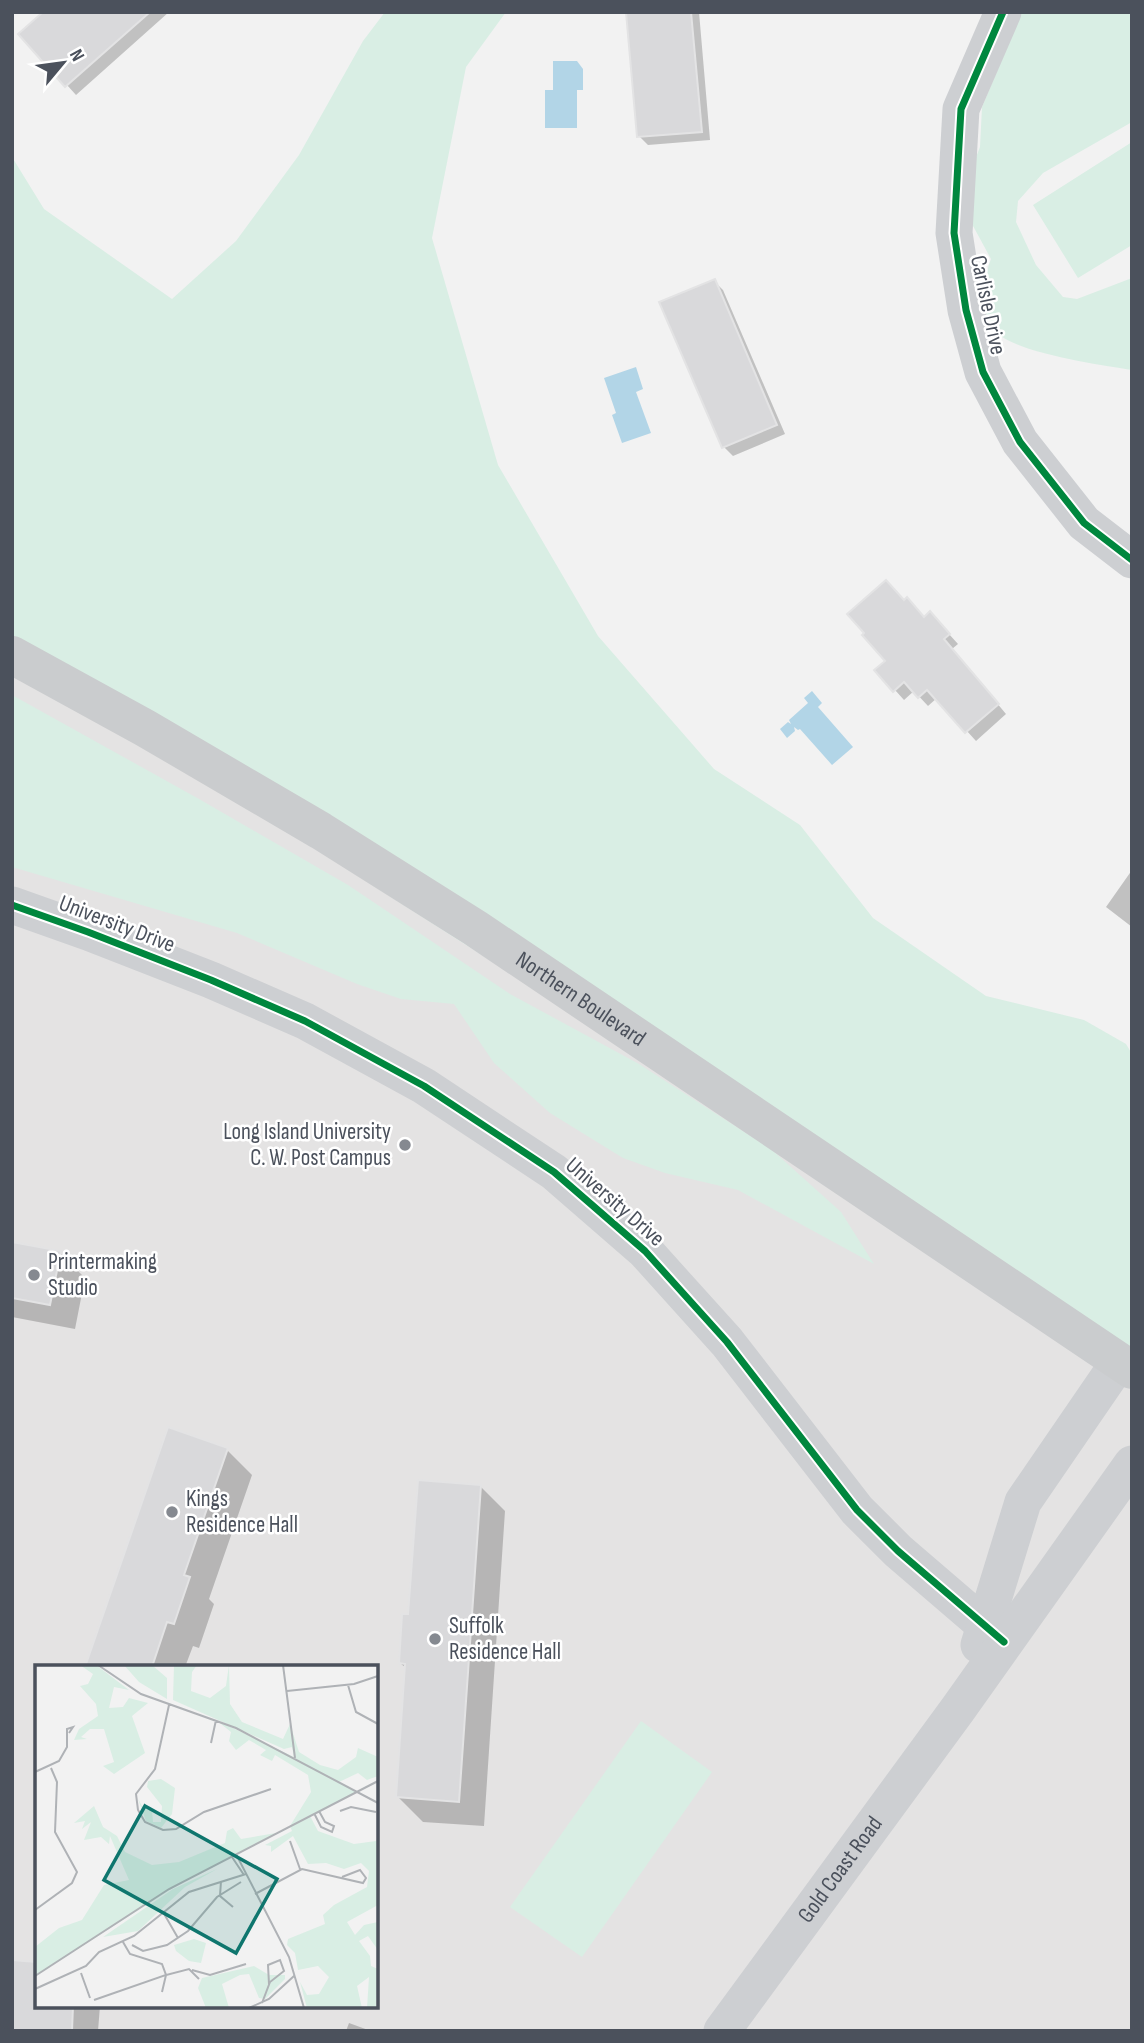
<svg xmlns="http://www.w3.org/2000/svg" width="1144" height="2043" font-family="'Sofia Sans Condensed',sans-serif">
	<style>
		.education { fill: #e4e3e3; fill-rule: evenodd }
		.green { fill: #d9eee4 }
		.water { fill: #b2d5e7 }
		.shadow { fill: #0003 }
		.building { fill: #d9d9db; stroke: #e3e3e4; stroke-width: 2 }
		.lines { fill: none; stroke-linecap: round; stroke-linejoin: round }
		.street { stroke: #cdcfd2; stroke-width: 37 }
		.primary { stroke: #caccce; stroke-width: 38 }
		.cycleway-casing { stroke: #fff; stroke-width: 11 }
		.cycleway { stroke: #00873e; stroke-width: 7 }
		.poi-dot { fill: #858990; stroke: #fff; stroke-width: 2.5 }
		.labels { text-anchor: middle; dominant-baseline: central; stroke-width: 5; stroke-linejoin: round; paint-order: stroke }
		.street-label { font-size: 23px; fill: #4b515c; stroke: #fff }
		.poi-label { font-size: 23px; fill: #4b515c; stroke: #fff; text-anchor: start }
		.inset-road { fill: none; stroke: #afb2b6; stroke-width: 2 }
		.view { fill: #0f766e; fill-opacity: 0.15; stroke: #0f766e; stroke-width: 3.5 }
		.inset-edge { fill: none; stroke: #4b515c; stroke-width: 3.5 }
	</style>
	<rect width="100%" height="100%" fill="#f2f2f2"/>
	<path class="education" d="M12 655 1132 1370V2031H12ZM37 1667H376V2006H37Z"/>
	<path class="green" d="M385 12H506L466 67 432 238 498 465 598 636 714 769 800 825 873 918 986 996 1084 1020 1126 1044 1132 1054V1370L12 655V157L44 209 172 299 236 241 299 155 363 41Z
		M1022 12H1132V122L1043 173 1018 201 1016 222 1036 265 1063 297 1077 299 1132 278V370C1101 365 1016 353 996 332 979 314 983 279 991 259L972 224 971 170 980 147 982 107Z
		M1132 142V245L1078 278 1033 205Z
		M12 695 199 799 348 885 510 994 639 1064 772 1150 841 1212 874 1264 738 1190 665 1173 623 1158 550 1113 494 1063 454 1004 401 999 357 984 237 933 12 867Z
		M641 1721 712 1772 582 1957 510 1907Z"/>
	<path class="water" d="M553 61H577L583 69V90H577V128H545V90H553Z
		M636 367 643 389 636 392 651 433 622 443 612 415 616 413 604 378Z
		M812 691 822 703 818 707 853 747 832 765 800 729 798 730 794 727 795 731 787 738 780 729 788 722 791 724 789 720 808 703 804 698Z"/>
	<path class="shadow" d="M46 12H169L76 95 21 34Z
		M628 12H699L710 140 648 145 639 136Z
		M714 281 723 290 785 434 733 456 724 447Z
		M904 602 925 619 939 623 958 644 952 649 1006 714 976 741 937 698 928 706 914 691 904 700 877 670 887 661Z
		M1132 870V927L1106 907Z
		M12 1244 60 1253 85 1278 75 1329 12 1317Z
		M227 1450 252 1475 209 1599 214 1604 199 1648 193 1646 185 1667H86Z
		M480 1486 505 1511 484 1826 423 1822 398 1797 406 1668 400 1663Z
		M37 2006H100L98 2031H12Z
		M349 2023 371 2031H346Z"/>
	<path class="building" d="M43 12H150L65 87 18 34Z
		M626 12H691L702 132 637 137Z
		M715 279 777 425 722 448 659 302Z
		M886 580 904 600 907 597 924 617 930 611 950 634 944 639 999 704 965 733 927 690 918 698 904 682 893 692 874 670 885 661 862 635 864 633 847 614Z
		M12 1242 61 1251 50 1305 12 1298Z
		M168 1427 228 1448 184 1575 190 1577 174 1624 167 1622 152 1667H85Z
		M418 1480 481 1485 459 1802 396 1797 405 1664 399 1663 402 1614H408Z
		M12 1960 37 1962V2006H73L72 2031H12Z"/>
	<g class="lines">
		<g class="street">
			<path d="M1003 12 961 109 954 233 966 310 983 372 1020 442 1084 523 1132 560"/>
			<path d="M12 905 88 932 211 980 305 1021 424 1086 554 1172 645 1251 727 1342 857 1510 898 1551 1004 1642"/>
			<path d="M979 1645 1023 1502 1119 1362"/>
			<path id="s1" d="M722 2031 958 1709 1132 1464"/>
		</g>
		<path class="primary" id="s2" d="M12 655 145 728 321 831 475 928 1132 1370"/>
		<defs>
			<path id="cycleway" d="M1003 12 961 109 954 233 966 310 983 372 1020 442 1084 523 1132 560
				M12 905 88 932 211 980 305 1021 424 1086 554 1172 645 1251 727 1342 857 1510 898 1551 1004 1642"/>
		</defs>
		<use href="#cycleway" class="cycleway-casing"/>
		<use href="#cycleway" class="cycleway"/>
	</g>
	<g class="poi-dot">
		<circle cx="405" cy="1145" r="7"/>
		<circle cx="34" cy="1275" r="7"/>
		<circle cx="172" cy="1512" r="7"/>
		<circle cx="435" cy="1639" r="7"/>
	</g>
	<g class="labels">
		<g class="street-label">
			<text transform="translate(988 305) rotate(78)">Carlisle Drive</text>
			<text transform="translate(117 924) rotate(21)">University Drive</text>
			<text stroke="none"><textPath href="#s2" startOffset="665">Northern Boulevard</textPath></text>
			<text transform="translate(615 1202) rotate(41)">University Drive</text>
			<text stroke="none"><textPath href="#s1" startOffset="200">Gold Coast Road</textPath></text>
		</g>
		<g class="poi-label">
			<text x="391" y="1132" text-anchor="end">Long Island University<tspan x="391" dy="26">C. W. Post Campus</tspan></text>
			<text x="48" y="1262">Printermaking<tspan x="48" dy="26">Studio</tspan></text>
			<text x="186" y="1499">Kings<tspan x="186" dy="26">Residence Hall</tspan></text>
			<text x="449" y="1626">Suffolk<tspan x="449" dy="26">Residence Hall</tspan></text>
		</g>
	</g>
	<g transform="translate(35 1665)">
		<rect width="343" height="343" fill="#f2f2f2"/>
		<path d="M45 0H61L94 25 79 22 74 43 88 42 94 33 113 38 97 51 110 88 79 109 68 101 79 97 69 64H55L46 72 52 74 39 75 44 64 63 51 61 39 45 21 53 19 58 9ZM89 0H117L132 13V34L104 17ZM139 0H162L157 7 156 26 175 33 191 21 194 0 195 39 207 57 248 74 255 59 264 87 285 100 303 105 321 92 323 83 343 92V111L332 115 323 108 304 117 322 127 275 151 283 166 319 179 341 176 343 172V240L312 257 320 270 329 260 343 257V285L333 271 324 276 335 291 336 301 343 304 341 343H332L334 312 322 321 327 343H272L265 317 272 330 284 329 294 312 283 301 263 305 260 288 252 280 253 274 290 259 288 250 299 240 332 222 334 206 326 198 309 204 291 198 273 199 258 171 236 187V181L230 180 257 166 255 161 276 127 273 110 240 90 237 96 225 90 231 85 214 75 201 85 194 76 196 67 181 55 259 92 257 82 249 84 138 35ZM126 114 140 123 137 149 126 163 111 156 103 134 107 141 117 145 118 157H126L127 141 112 122 113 116ZM59 141 68 162 82 171 90 187 117 200 144 197 190 178 192 166 198 163 206 174 241 168 146 218 0 311V282L24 263 47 255 69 220 94 215 75 171 74 179 66 172 49 175 56 157 47 164 50 156 39 158ZM182 204 150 222 103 266 68 272 138 224ZM159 274 171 278 166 298 154 296 141 286 139 280ZM219 301 234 310H250V314L230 334 224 333 214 309 205 310 187 319 194 343H171L163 323 167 313Z" fill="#d9eee4"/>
		<path class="inset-road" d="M63 0 106 29 201 63 343 138M248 0 260 93M313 20 321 47 343 59M252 26 319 19 343 11M134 40 120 104 101 129 103 145 110 157 128 165 141 164 169 147 236 124M176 78 181 55M0 107 24 96 32 82V64L38 62 34 68M305 146 316 142 341 147M279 148 286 162 297 167 299 161 290 157 284 146M255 176 265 204M201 189 254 292 269 343M197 192 209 210M186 216 185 231 198 242M220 229 267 204 328 218 331 213 325 205 307 212M0 245 37 218 42 207 20 167 22 117 16 103M128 247 143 273M97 280 108 286 132 280 153 266 182 232 206 217M157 305 175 310 211 299M46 308 55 333M0 311 134 224 343 116M0 324 51 301 64 287 99 271 154 227 211 209M127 327 131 310 154 304 164 314M59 335 131 310 127 299 95 289 88 277M227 338 235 317 249 306 245 295 233 300 234 319M214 343 234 334 259 311"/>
		<path class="view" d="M110 141 242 214 201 288 69 215Z"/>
		<rect width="343" height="343" class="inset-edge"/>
	</g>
	<rect width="1144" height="2043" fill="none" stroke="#4b515c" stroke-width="28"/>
	<g transform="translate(63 63) rotate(61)" stroke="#ffffff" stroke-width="5" paint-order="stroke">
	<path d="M0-5L12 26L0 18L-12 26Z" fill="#4b515c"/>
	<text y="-10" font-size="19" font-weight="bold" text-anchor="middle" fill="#4b515c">N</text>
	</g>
</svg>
